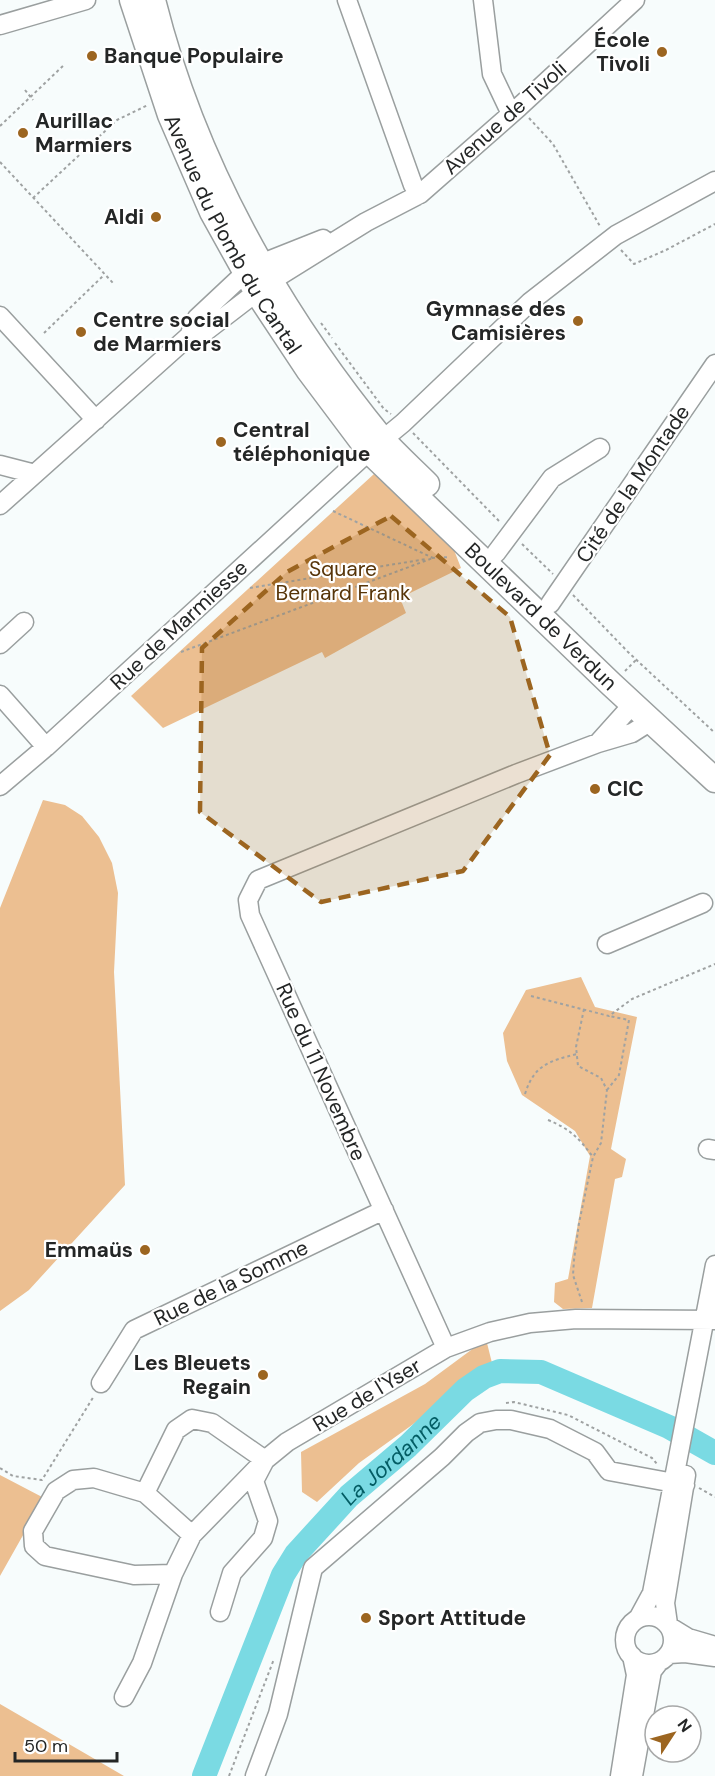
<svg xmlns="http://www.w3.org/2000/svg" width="715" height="1776" font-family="'DM Sans',sans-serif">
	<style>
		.green { fill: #ecbf91 }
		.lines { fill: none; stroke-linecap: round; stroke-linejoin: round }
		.river { stroke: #7adae3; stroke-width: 24 }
		.minor-casing { stroke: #9a9f9f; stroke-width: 21 }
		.major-casing { stroke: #9a9f9f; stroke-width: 27 }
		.path { stroke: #9fa2a2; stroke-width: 2; stroke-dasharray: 3 3; stroke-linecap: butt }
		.minor { stroke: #fff; stroke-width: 18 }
		.major { stroke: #fff; stroke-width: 24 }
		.marked { fill: #9c6520; fill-opacity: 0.2; stroke: #9c6520; stroke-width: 4.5; stroke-dasharray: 12 8; stroke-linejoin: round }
		.poi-dot { fill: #9c6520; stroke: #fff; stroke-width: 2 }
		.labels { text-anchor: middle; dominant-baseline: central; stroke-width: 4.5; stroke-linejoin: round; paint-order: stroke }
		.poi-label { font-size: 21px; font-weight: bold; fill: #242626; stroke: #fff; text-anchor: start }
		.street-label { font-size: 21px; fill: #242626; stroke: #fff }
		.park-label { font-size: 21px; fill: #573509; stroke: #fff }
		.water-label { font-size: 22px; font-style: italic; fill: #035d64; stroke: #fff }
	</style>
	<rect width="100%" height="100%" fill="#f7fcfc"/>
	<path class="green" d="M374 474 454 550 461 568 400 598 406 613 325 658 322 652 163 728 131 696Z
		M43 800 65 805 82 816 99 837 112 863 118 893 114 972 125 1185 29 1290 0 1311V908Z
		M581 977 595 1007 637 1017 611 1149 626 1159 622 1177 615 1179 592 1308 563 1309 554 1302 555 1283 568 1279 590 1156 575 1131 522 1095 507 1061 503 1033 526 990Z
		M486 1339 492 1363 412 1425 359 1463 317 1502 302 1492 301 1452 425 1384Z
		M0 1475 44 1498 0 1576Z
		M0 1704 124 1776H0Z"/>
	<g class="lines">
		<path class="river" id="s1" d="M204 1776 283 1575 296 1554 349 1496 408 1446 465 1390 484 1377 500 1371 541 1372 669 1427 715 1453"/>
		<defs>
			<path id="minor" d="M347 0 413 185 420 194
				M483 0 492 74 511 114
				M0 25 86 0
				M0 316 96 420
				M189 336 206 331 271 281 366 222 420 194 519 107 635 0
				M0 465 35 474
				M0 505 189 336 197 318 245 273 260 264 323 239
				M496 553 552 478 600 448
				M550 604 715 364
				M0 644 24 622
				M0 695 46 747
				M651 721 632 733 598 743 516 774 258 880 248 900 250 915 446 1348 490 1332 530 1323 576 1319 715 1320
				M598 743 633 704
				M0 786 46 747 369 451 403 423 530 302 616 235 715 181
				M607 944 703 903
				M708 1149 715 1150
				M101 1383 134 1330 384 1210
				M145 1493 176 1430 192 1419 212 1423 265 1460 287 1442 446 1348
				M173 1574 134 1575 45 1556 34 1546 33 1531 56 1491 73 1480 94 1478 145 1493 192 1535
				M625 1640a24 24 0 1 1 48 0a24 24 0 1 1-48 0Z
				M639 1617 652 1593 715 1265
				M668 1624 665 1603 686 1475
				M670 1627 688 1638 715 1646
				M669 1654 685 1653 715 1657
				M124 1697 142 1663 173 1574 192 1535 265 1460 254 1481 268 1521 263 1538 232 1573 220 1612
				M255 1776 278 1714 313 1568 442 1457 466 1433 480 1423 496 1420H511L550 1429 595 1452 609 1471 685 1485
				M620 1776 636 1675 632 1656
				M633 1776 652 1671 659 1662"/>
			<g id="major">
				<path id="s2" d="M132 0 170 115 212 212 256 291 309 371 369 451 611 684 715 780"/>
				<path d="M153 0C193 161 277 311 382 439 396 455 412 469 427 484"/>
			</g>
		</defs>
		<use href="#minor" class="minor-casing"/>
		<use href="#major" class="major-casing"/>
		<path class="path" d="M25 90 33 100
			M529 118 553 144 601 228
			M0 126 65 64
			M0 162 113 283
			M33 198 117 120 148 105
			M621 250 634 264 666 250 715 224
			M321 323 332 338
			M44 333 104 275
			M335 343 384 409 391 414
			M413 433 499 521
			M333 511 433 558
			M522 544 553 574
			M432 558 450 557
			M250 588 426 559
			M573 595 628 652 715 733
			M181 652 433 558
			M625 671 636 660
			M531 996 609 1016 632 999 715 964
			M607 1090 619 1075 629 1020 609 1016
			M525 1094C534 1065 549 1061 577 1054
			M548 1120C570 1129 579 1138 593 1157
			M582 1302 573 1275 574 1260 579 1223 593 1157 601 1143 607 1090 601 1078 578 1066 576 1047 584 1009
			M506 1403 514 1402 568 1415 652 1458 657 1464
			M0 1468 13 1476 42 1480 94 1396
			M699 1488 715 1497
			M229 1776 274 1659"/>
		<use href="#minor" class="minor"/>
		<use href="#major" class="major"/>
	</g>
	<path class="marked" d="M391 516 510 617 550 755 463 871 321 902 200 812 202 648 287 572Z"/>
	<g class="poi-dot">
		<circle cx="662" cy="52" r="6"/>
		<circle cx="92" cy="56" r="6"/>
		<circle cx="23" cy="133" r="6"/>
		<circle cx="156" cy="217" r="6"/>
		<circle cx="578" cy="321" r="6"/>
		<circle cx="81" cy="332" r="6"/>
		<circle cx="221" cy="442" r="6"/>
		<circle cx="595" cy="789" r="6"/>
		<circle cx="145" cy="1250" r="6"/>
		<circle cx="263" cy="1375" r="6"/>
		<circle cx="366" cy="1618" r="6"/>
	</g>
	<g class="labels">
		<g class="poi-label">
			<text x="650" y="40" text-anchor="end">École<tspan x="650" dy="24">Tivoli</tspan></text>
			<text x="104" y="56">Banque Populaire</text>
			<text x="35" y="121">Aurillac<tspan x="35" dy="24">Marmiers</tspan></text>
			<text x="144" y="217" text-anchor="end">Aldi</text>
			<text x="566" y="309" text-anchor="end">Gymnase des<tspan x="566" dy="24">Camisières</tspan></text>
			<text x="93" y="320">Centre social<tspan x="93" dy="24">de Marmiers</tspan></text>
			<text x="233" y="430">Central<tspan x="233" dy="24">téléphonique</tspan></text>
			<text x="607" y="789">CIC</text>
			<text x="133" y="1250" text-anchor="end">Emmaüs</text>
			<text x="251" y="1363" text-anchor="end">Les Bleuets<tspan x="251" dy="24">Regain</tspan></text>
			<text x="378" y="1618">Sport Attitude</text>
		</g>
		<g class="street-label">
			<text transform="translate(505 118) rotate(-42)">Avenue de Tivoli</text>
			<text stroke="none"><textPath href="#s2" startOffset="256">Avenue du Plomb du Cantal</textPath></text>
			<text transform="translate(633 484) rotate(-56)">Cité de la Montade</text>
			<text stroke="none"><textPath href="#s2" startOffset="752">Boulevard de Verdun</textPath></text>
			<text transform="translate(179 625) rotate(-43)">Rue de Marmiesse</text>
			<text transform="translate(321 1072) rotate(66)">Rue du 11 Novembre</text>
			<text transform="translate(231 1283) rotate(-26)">Rue de la Somme</text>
			<text transform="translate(367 1395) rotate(-31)">Rue de l'Yser</text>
		</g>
		<g class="park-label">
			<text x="343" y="569">Square<tspan x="343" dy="24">Bernard Frank</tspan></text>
		</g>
		<g class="water-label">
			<text stroke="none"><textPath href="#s1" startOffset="375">La Jordanne</textPath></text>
		</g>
	</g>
	<g transform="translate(673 1734) rotate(54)"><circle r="28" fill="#ffffff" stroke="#a7a8a8" stroke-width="1.5"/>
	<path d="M0-4.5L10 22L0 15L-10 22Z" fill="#9c6520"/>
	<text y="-9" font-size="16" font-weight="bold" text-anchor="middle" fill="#242626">N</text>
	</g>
	<path d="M15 1752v9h102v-9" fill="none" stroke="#242626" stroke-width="3"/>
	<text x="24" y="1752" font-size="18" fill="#242626" stroke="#ffffff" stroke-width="4.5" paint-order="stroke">50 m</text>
</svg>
